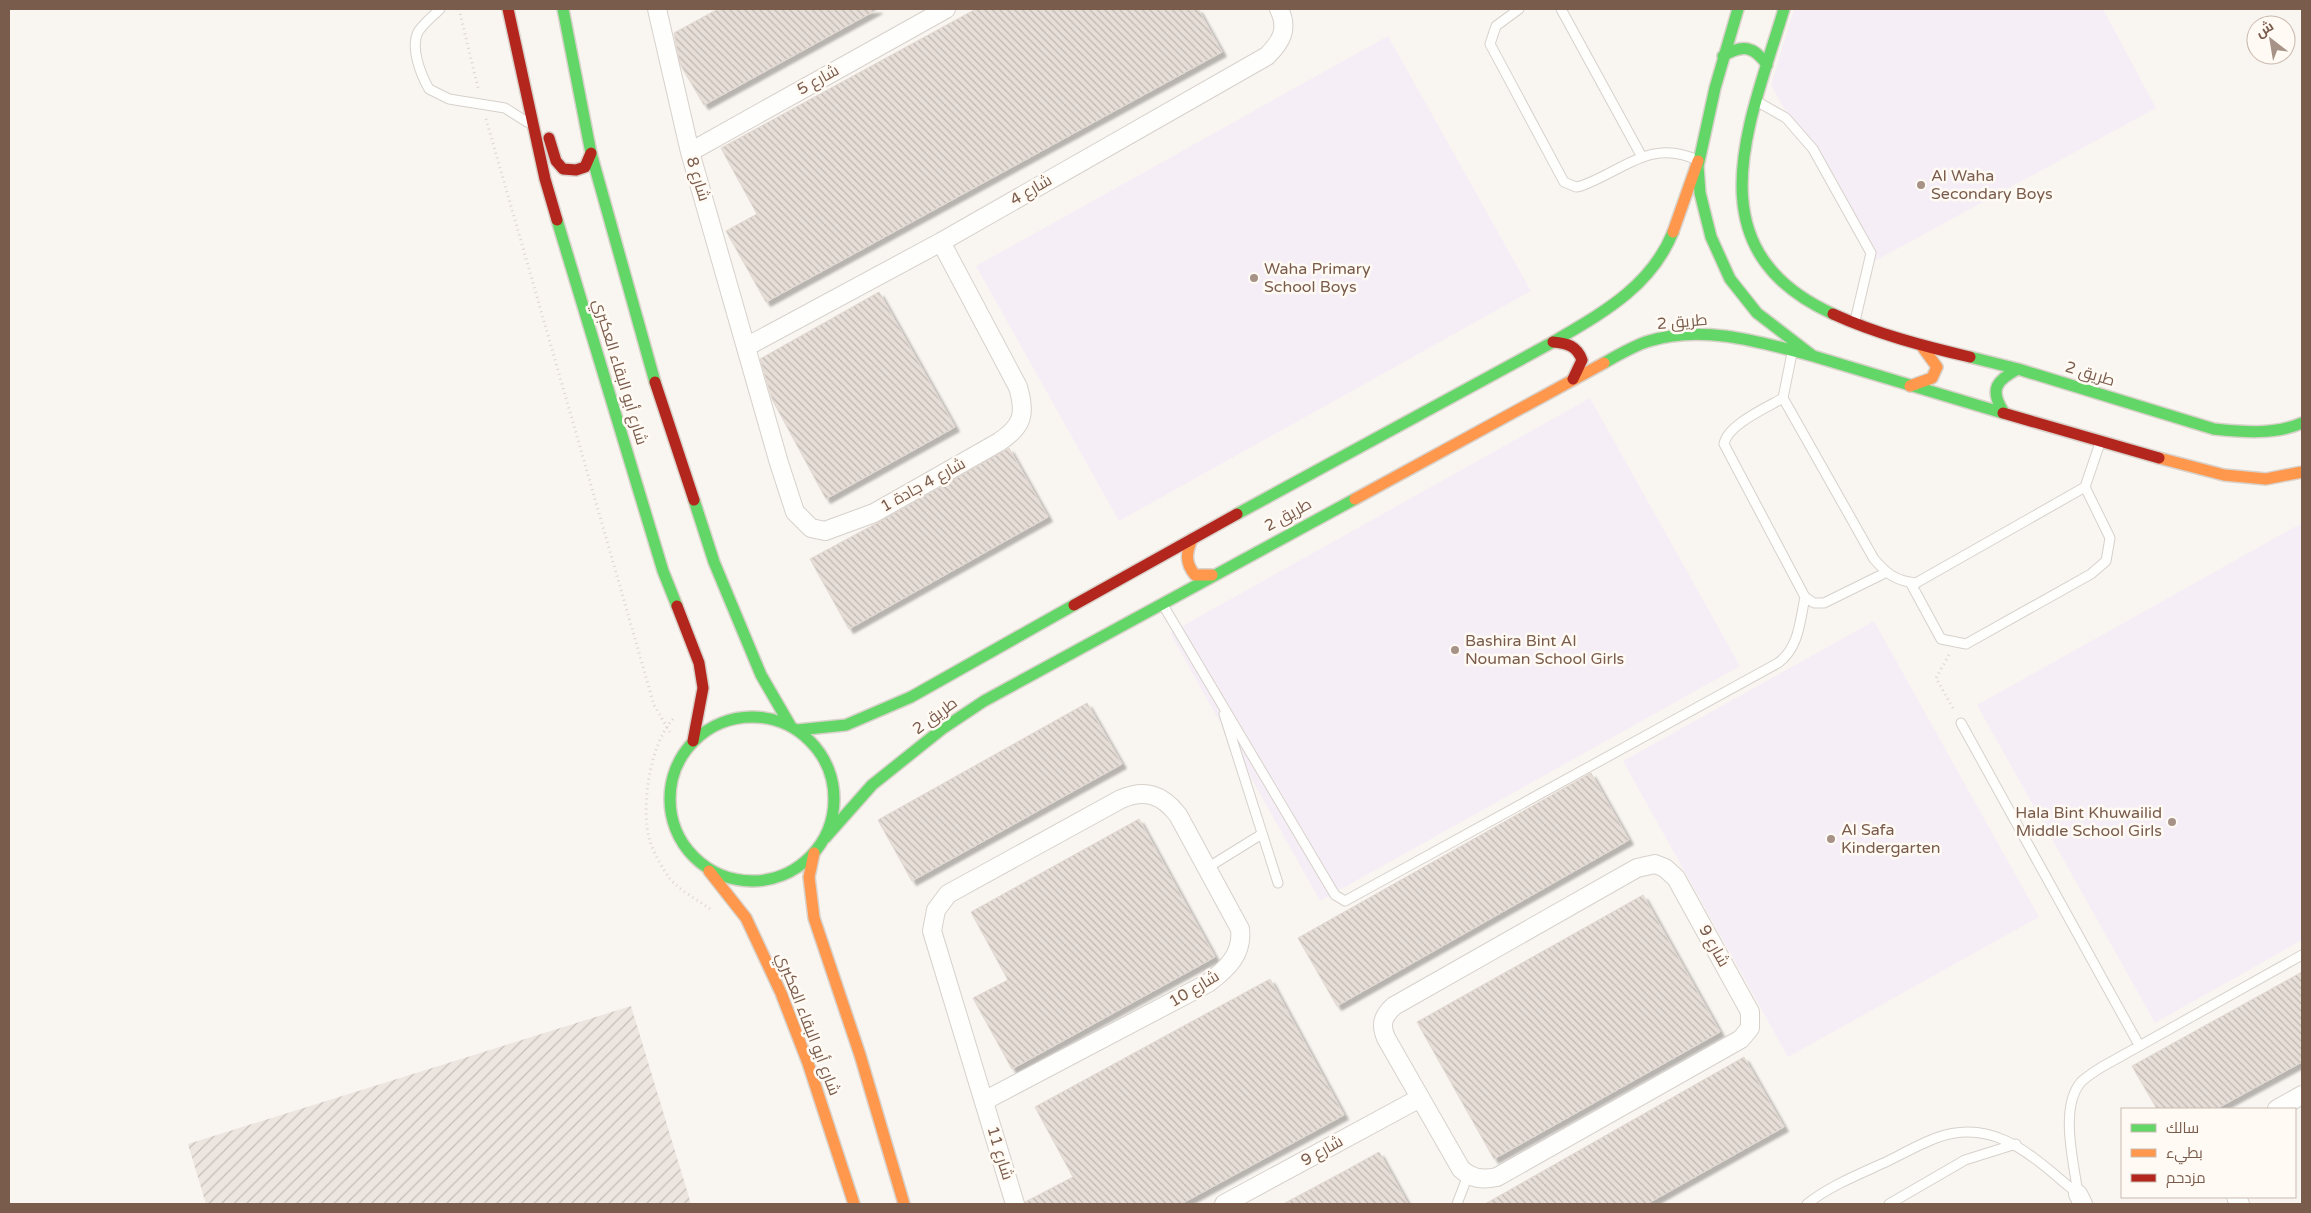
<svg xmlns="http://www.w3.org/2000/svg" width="2311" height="1213" font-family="'Varela Round',Cairo,sans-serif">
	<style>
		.industrial { fill: url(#industrial-furrows) }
		.education { fill: #f6eef6 }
		.building { fill: url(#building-back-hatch); stroke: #e2d8d2; filter: url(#shadow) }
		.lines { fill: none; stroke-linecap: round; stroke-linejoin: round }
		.lane-casing { stroke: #d7d1cb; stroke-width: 11 }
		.street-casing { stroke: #d7d1cb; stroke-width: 20 }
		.fast-casing { stroke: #d9d2cb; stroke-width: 14 }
		.slow-casing { stroke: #d9d2cb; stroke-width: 14 }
		.jam-casing { stroke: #d9d2cb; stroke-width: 14 }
		.path { stroke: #dcd5d0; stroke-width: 3; stroke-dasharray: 1 4; stroke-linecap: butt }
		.lane { stroke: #fefefd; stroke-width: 9 }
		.street { stroke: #fefefd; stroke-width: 18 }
		.fast { stroke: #63d668; stroke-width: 11 }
		.slow { stroke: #ff974d; stroke-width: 11 }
		.jam { stroke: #b3261e; stroke-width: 11 }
		.poi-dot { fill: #a69286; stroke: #fffaf3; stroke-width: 2 }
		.labels { text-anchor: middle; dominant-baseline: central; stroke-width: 5; stroke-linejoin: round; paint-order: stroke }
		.street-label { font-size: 16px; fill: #7a5c4d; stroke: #fffaf3 }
		.poi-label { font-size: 16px; fill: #7a5c4d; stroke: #fffaf3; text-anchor: start }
	</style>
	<defs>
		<pattern id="industrial-furrows" width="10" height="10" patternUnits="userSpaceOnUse" patternTransform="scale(1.25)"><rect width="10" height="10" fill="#ede5e0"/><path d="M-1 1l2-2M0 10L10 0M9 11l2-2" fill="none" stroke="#c5bdb8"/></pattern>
		<pattern id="building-back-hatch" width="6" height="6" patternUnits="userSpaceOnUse" patternTransform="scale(1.25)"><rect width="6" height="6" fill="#e6ded7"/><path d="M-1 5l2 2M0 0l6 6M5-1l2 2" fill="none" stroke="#bfb7b1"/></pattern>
		<filter id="shadow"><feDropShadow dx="4.5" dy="4.5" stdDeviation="1" flood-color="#0004"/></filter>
	</defs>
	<rect width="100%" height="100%" fill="#f9f5f0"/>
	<path class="industrial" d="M631 1006 691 1204H206L188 1144Z"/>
	<path class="education" d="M1794 9H2103L2156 108 1871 263 1771 85Z
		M1388 36 1531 291 1119 521 976 266Z
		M1590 398 1740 666 1320 901 1170 633Z
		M2302 523V940L2155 1023 1977 705Z
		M1874 621 2039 917 1788 1057 1623 761Z"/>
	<path class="building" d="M718 9H878L704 105 680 64 674 33Z
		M976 9H1198L1222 52 766 302 726 231 757 214 721 148Z
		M879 292 955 427 826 499 772 399 760 359Z
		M1009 448 1048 517 849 629 810 559 879 522Z
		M1087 703 1122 764 912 881 878 820Z
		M1591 773 1629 840 1337 1006 1298 938Z
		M1139 819 1215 957 1012 1069 973 998 1008 980 971 912Z
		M1643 895 1720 1032 1494 1159 1417 1022Z
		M2302 972V1062L2216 1109H2157L2132 1066Z
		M1270 979 1344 1115 1181 1204H1025V1202L1073 1177 1035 1107Z
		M1744 1057 1784 1127 1748 1147 1647 1204H1485Z
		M1379 1152 1408 1204H1283L1343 1172Z"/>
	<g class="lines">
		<defs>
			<path id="lane" d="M440 9C433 16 423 24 418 32 410 48 421 75 429 89L449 99 505 108 527 122
				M1519 9 1496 26 1490 44 1564 182 1576 187 1581 186C1623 171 1651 138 1697 160
				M1561 9 1642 157
				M1758 102 1786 118 1813 149 1871 253 1855 321
				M1792 353 1783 398 1874 559C1887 574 1896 581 1916 583L2085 487 2100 443
				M1783 398C1766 408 1727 425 1724 444L1805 597 1814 603H1824L1885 573
				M1910 582 1941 639 1966 644 2091 574 2106 561 2110 538 2085 487
				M1163 605 1335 895 1345 901 1778 663C1799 648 1800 621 1805 597
				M1224 714 1278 883
				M1961 723 2139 1045
				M1207 868 1262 834
				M2078 1194C2074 1163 2059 1108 2081 1082 2086 1077 2094 1072 2100 1068L2302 955
				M1457 1204 1468 1175
				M1807 1204C1831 1185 1860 1174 1888 1161 1904 1153 1920 1144 1936 1138 1996 1116 2035 1159 2078 1194
				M1889 1204 1965 1160 2016 1144"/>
			<path id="street" d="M657 9 690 152 779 463 795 512 811 528 825 531 874 513 999 442C1023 426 1026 414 1018 387L941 242
				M690 152 946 9
				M746 347 941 242 1267 56C1281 42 1289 29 1279 9
				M1655 864 1665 868 1676 878 1750 1012V1028L1741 1039 1497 1177C1482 1180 1472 1179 1461 1169L1386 1038C1380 1024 1383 1016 1394 1006L1637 868Z
				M984 1101 1208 983C1227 969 1243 954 1240 929L1178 815C1162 794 1145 789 1121 799L948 894 936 910 932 931 1015 1204
				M2277 1109 2302 1095
				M2078 1194 2083 1204
				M2236 1197 2240 1204
				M1224 1204 1420 1098"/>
			<path id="fast" d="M563 9 591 153 655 382
				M1738 9 1715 88 1698 166 1700 193 1711 237 1730 279 1757 313 1813 356 2003 413
				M1784 9C1750 123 1690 249 1833 314
				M1723 56C1743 44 1754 46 1767 65
				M557 220 663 571 677 606
				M1970 357 2018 369 2214 429C2243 432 2274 435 2302 423
				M1604 363C1618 355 1633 346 1649 341 1702 324 1761 342 1813 356
				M2003 411C1989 389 1997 380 2018 369
				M694 500 714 562 761 675 790 725
				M1237 514 1553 342C1602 313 1651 287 1673 232
				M670 799a82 82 0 1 1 164 0a82 82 0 1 1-164 0Z
				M797 730 846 725 911 697 1074 605
				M825 838 872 785 942 729 984 701 1355 499"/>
			<path id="slow" d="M1673 232 1698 161
				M1910 386 1932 378 1937 367 1921 345
				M2159 458 2224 475 2266 479 2302 472
				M1355 499 1604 363
				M1192 539C1186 553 1185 563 1195 575H1212
				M814 853 809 877 814 918 860 1055 904 1204
				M709 871 746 918 781 993 808 1063 854 1204"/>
			<path id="jam" d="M508 9 545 179 557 220
				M549 138 556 161 563 169 576 170 585 167 591 153
				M1833 314C1877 334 1923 346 1970 357
				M1553 342C1567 343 1577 346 1582 360L1573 379
				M655 382 694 500
				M2003 413 2159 458
				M1074 605 1237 514
				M677 606 699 663 703 688 693 741"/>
		</defs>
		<use href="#lane" class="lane-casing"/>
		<use href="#street" class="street-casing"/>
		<use href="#fast" class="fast-casing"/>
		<use href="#slow" class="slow-casing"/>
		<use href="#jam" class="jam-casing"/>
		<path class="path" d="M459 9 478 88
			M486 119 654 705 671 734
			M1949 655 1936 678 1954 710
			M673 719C650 743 640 809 650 841 653 852 663 869 670 879 679 890 698 900 710 909"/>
		<use href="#lane" class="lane"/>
		<use href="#street" class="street"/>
		<use href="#fast" class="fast"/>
		<use href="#slow" class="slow"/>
		<use href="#jam" class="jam"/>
	</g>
	<g class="poi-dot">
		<circle cx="1921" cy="185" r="5"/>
		<circle cx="1254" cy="278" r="5"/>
		<circle cx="1455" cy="650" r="5"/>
		<circle cx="2172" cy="822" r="5"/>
		<circle cx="1831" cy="839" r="5"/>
	</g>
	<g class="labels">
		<g class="street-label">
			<text transform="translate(818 80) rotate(-29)">شارع 5</text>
			<text transform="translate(698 179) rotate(73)">شارع 8</text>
			<text transform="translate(1031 190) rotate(-30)">شارع 4</text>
			<text transform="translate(1682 322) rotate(-5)">طريق 2</text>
			<text transform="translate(620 372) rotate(73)">شارع أبو البقاء العكبري</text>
			<text transform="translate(2090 374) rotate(17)">طريق 2</text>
			<text transform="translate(923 485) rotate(-29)">شارع 4 جادة 1</text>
			<text transform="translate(1288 515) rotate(-29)">طريق 2</text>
			<text transform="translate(935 716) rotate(-36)">طريق 2</text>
			<text transform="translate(1714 946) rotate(61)">شارع 9</text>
			<text transform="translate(1194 989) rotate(-31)">شارع 10</text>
			<text transform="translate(808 1024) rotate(69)">شارع أبو البقاء العكبري</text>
			<text transform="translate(1322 1151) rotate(-29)">شارع 9</text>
			<text transform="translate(1000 1153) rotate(73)">شارع 11</text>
		</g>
		<g class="poi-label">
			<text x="1931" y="176">Al Waha<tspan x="1931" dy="18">Secondary Boys</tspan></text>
			<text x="1264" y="269">Waha Primary<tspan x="1264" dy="18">School Boys</tspan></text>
			<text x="1465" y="641">Bashira Bint Al<tspan x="1465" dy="18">Nouman School Girls</tspan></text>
			<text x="2162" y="813" text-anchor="end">Hala Bint Khuwailid<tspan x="2162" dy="18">Middle School Girls</tspan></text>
			<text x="1841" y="830">Al Safa<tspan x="1841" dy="18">Kindergarten</tspan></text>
		</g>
	</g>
	<rect width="2311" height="1213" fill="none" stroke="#7a5c4d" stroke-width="20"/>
	<rect x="2121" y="1108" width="175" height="90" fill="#fffaf3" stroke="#cabbb1"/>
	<rect x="2131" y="1124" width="25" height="8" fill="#63d668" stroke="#cabbb1"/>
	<text x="2166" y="1133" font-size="15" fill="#7a5c4d">سالك</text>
	<rect x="2131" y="1149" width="25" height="8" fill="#ff974d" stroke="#cabbb1"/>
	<text x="2166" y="1158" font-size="15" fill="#7a5c4d">بطيء</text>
	<rect x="2131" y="1174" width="25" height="8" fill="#b3261e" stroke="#cabbb1"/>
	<text x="2166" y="1183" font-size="15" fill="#7a5c4d">مزدحم</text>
	<g transform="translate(2271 40) rotate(329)"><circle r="24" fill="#fffaf3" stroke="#cabbb1"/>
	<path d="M0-4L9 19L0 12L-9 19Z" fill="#a69286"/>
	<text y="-8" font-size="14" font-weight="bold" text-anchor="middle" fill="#7a5c4d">ش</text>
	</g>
</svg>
